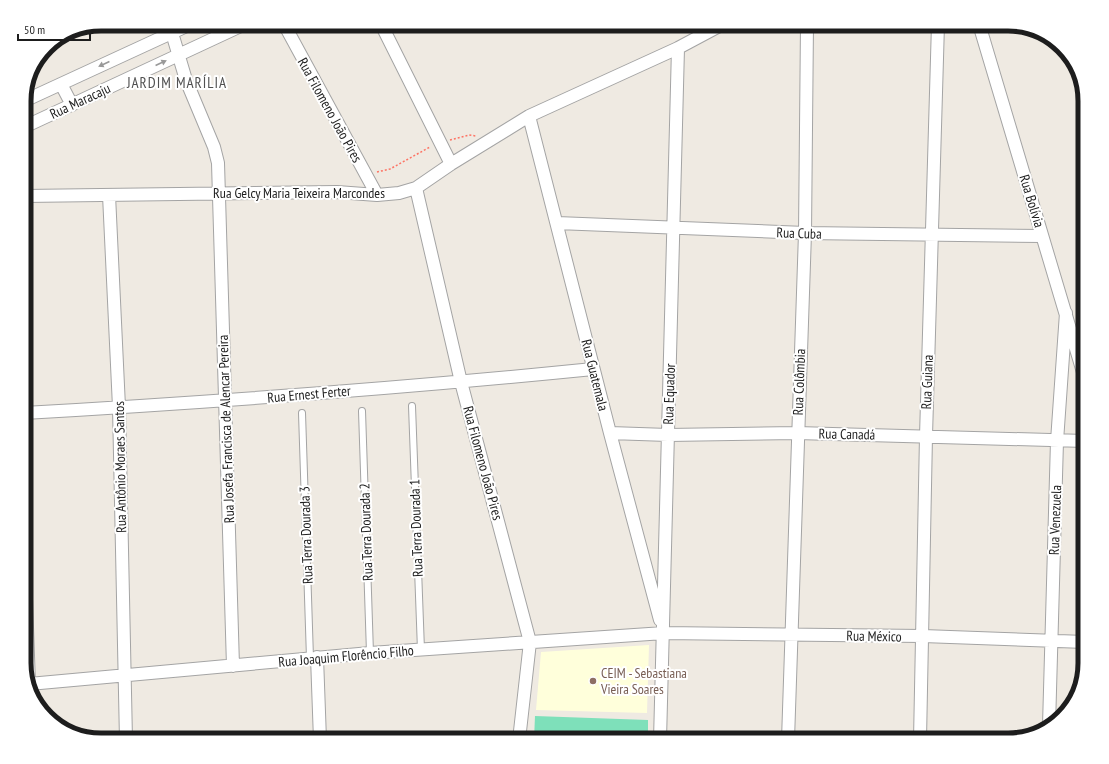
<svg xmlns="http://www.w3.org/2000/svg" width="1109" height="764" font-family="'PT Sans Narrow',sans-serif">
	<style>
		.education { fill: #ffffdb }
		.pitch { fill: #7ee0ba }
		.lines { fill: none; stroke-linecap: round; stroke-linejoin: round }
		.lane-casing { stroke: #a4a4a4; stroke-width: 8 }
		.street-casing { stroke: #a4a4a4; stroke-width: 14 }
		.path { stroke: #fd7465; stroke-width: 1.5; stroke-dasharray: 2 2; stroke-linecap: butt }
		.lane { stroke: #fff; stroke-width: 6 }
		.street { stroke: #fff; stroke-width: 12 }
		.oneway { fill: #999 }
		.education-dot { fill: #8d6e63; stroke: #fff; stroke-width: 1.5 }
		.labels { text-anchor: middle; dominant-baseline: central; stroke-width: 4; stroke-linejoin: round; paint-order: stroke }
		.street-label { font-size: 14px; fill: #1d1d1d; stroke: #fff }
		.education-label { font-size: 14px; fill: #785e54; stroke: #fff; text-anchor: start }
		.neighbourhood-label { font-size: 15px; letter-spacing: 1px; fill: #505050; stroke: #fff }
		.rim { fill: none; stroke: #1d1d1d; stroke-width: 5 }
	</style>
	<rect width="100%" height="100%" fill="#efeae2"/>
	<path class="education" d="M649 645 647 713 536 710 541 652Z"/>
	<path class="pitch" d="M535 716 648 720V740H534Z"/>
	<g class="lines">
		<defs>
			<path id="lane" d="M412 406 421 650
				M362 411 370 653
				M302 413 310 658"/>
			<path id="street" d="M284 24 377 195
				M381 24 451 164
				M979 24 1085 379
				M172 33 186 80 214 147 218 163 233 666
				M61 84 72 105
				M24 101 191 24
				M529 116 610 433 660 620
				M24 127 245 24
				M416 188 461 382 530 642 519 740
				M109 195 119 407 126 740
				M24 196 337 192 377 195 399 193 416 188 451 164 529 116 678 48 723 24
				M557 223 805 233 1042 236
				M24 413C214 402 404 388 593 369
				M610 433 668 435 797 433 1085 441
				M24 543 29 684
				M317 657 320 740
				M29 684 370 653 664 633 923 636 1085 642
				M1049 726 1057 441 1066 313
				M660 740 678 48
				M788 740 805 233 807 24
				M920 740 926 436 938 24"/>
		</defs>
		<use href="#lane" class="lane-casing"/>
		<use href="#street" class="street-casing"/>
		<path class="path" d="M450 140 469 135 476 136
			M377 172 390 169 430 147"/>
		<use href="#lane" class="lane"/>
		<use href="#street" class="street"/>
	</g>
	<defs><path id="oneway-solid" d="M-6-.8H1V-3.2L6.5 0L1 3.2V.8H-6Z"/></defs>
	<g class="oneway">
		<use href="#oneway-solid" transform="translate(161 63) rotate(-25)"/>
		<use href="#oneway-solid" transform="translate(104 64) rotate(155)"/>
	</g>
	<circle class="education-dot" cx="593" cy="681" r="4"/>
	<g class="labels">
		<g class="street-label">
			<text transform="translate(80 101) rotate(-25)">Rua Maracaju</text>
			<text transform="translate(330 110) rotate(61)">Rua Filomeno João Pires</text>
			<text x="299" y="193">Rua Gelcy Maria Teixeira Marcondes</text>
			<text transform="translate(1032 201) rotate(73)">Rua Bolívia</text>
			<text transform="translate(799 233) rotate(2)">Rua Cuba</text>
			<text transform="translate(595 375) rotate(76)">Rua Guatemala</text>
			<text transform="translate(799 382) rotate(-88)">Rua Colômbia</text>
			<text transform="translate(927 382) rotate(-88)">Rua Guiana</text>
			<text transform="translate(309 394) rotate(-5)">Rua Ernest Ferter</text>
			<text transform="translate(669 394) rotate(-88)">Rua Equador</text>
			<text transform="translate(226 429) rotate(-92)">Rua Josefa Francisca de Alencar Pereira</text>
			<text transform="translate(847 434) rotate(1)">Rua Canadá</text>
			<text transform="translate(483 463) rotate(75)">Rua Filomeno João Pires</text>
			<text transform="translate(120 467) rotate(-91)">Rua Antônio Moraes Santos</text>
			<text transform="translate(1055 520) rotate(-88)">Rua Venezuela</text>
			<text transform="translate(416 528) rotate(-92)">Rua Terra Dourada 1</text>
			<text transform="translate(366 532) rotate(-92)">Rua Terra Dourada 2</text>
			<text transform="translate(306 535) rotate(-92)">Rua Terra Dourada 3</text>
			<text transform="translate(874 636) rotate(1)">Rua México</text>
			<text transform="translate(346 656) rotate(-5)">Rua Joaquim Florêncio Filho</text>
		</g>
		<g class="education-label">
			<text x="601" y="673">CEIM - Sebastiana<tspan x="601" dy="16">Vieira Soares</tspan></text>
		</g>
		<g class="neighbourhood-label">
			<text x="177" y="82">JARDIM MARÍLIA</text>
		</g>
	</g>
	<path d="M0 0H1109V764H0ZM101 31H1008A70 70 0 0 1 1078 101V663A70 70 0 0 1 1008 733H101A70 70 0 0 1 31 663V101A70 70 0 0 1 101 31Z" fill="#fff" fill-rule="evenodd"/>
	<path class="rim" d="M101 31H1008A70 70 0 0 1 1078 101V663A70 70 0 0 1 1008 733H101A70 70 0 0 1 31 663V101A70 70 0 0 1 101 31Z"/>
	<path d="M18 34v6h72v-6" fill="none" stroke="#1d1d1d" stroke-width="2"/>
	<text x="24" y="34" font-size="12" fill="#1d1d1d" stroke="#ffffff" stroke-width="3" paint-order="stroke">50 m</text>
</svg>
